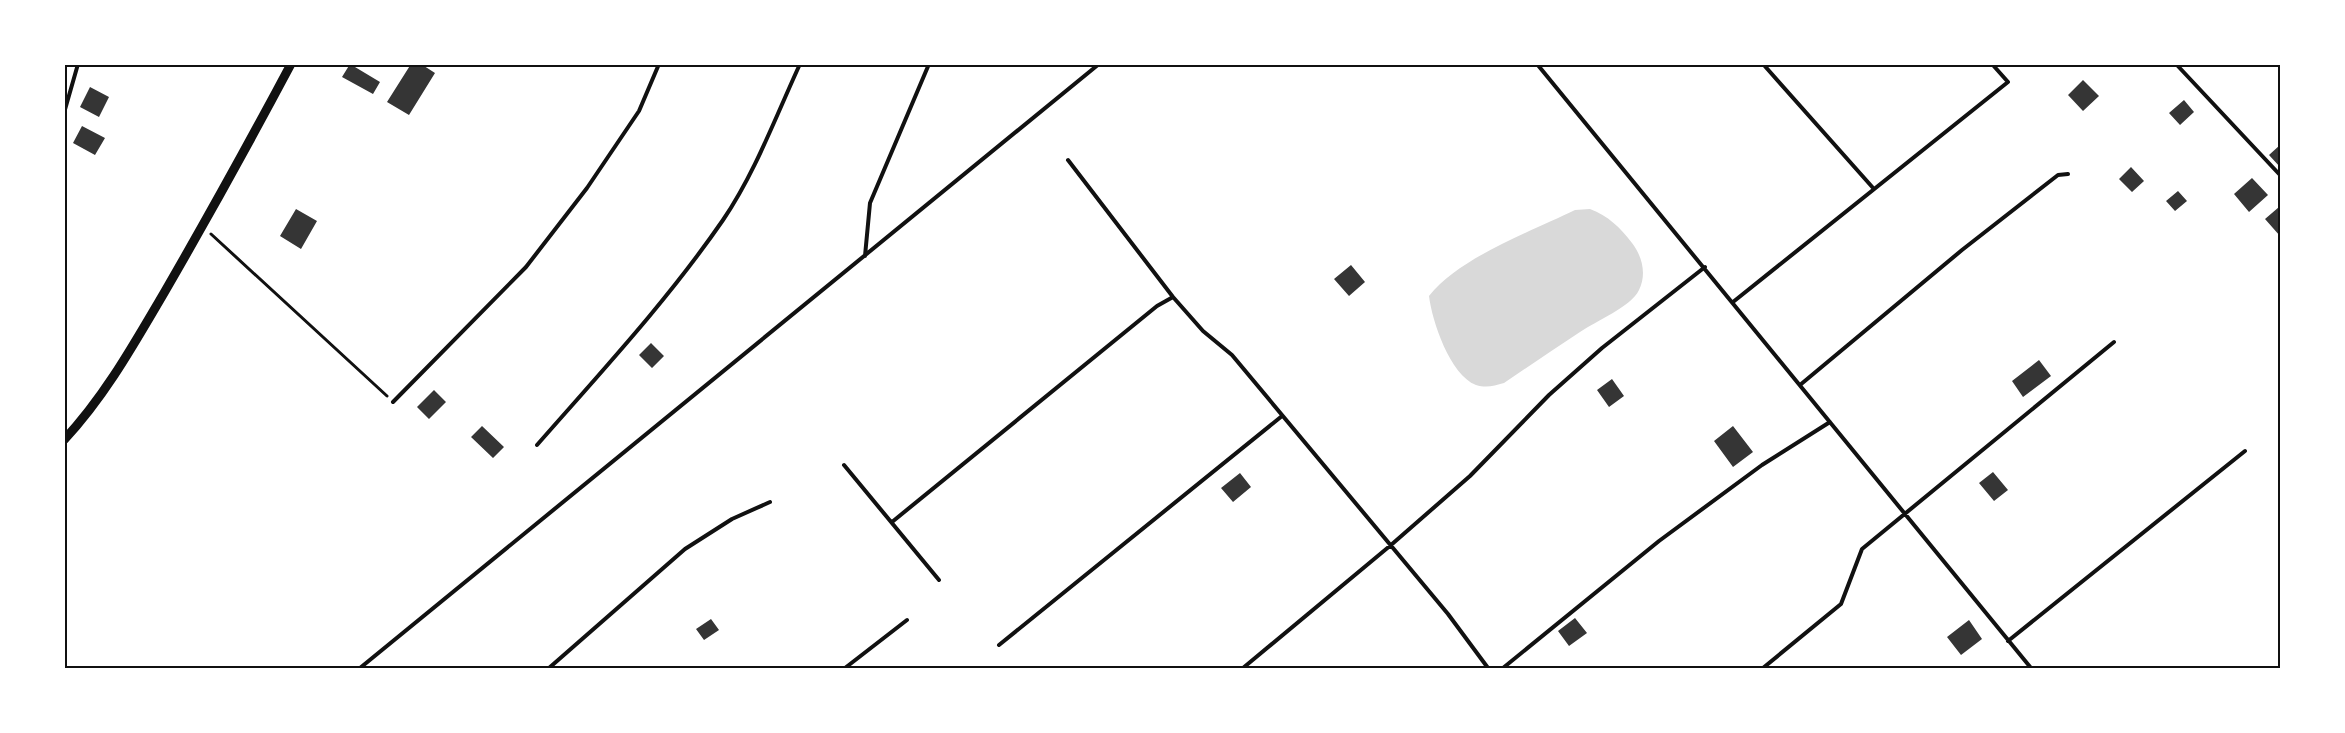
<svg xmlns="http://www.w3.org/2000/svg" width="2345" height="733" font-family="'Source Serif 4',serif">
	<style>
		.water { fill: #d9d9d9 }
		.building { fill: #353535 }
		.lines { fill: none; stroke-linecap: round; stroke-linejoin: round }
		.path { stroke: #111; stroke-width: 3 }
		.service { stroke: #111; stroke-width: 4 }
		.tertiary { stroke: #111; stroke-width: 9 }
		.neatline { fill: none; stroke: #111; stroke-width: 2 }
	</style>
	<rect width="100%" height="100%" fill="#fff"/>
	<path class="water" d="M1590 209C1608 216 1620 227 1632 243 1642 256 1647 274 1639 290 1631 307 1596 321 1580 332 1554 349 1529 366 1504 383 1494 386 1486 388 1476 385 1450 375 1432 321 1429 296 1460 257 1530 232 1575 210Z"/>
	<path class="building" d="M350 64 380 82 373 94 342 77Z
		M411 64H421L435 73 409 115 387 102Z
		M2083 80 2099 96 2083 111 2068 95Z
		M90 87 109 97 99 117 80 107Z
		M2184 100 2194 112 2180 125 2169 113Z
		M82 126 105 138 95 155 73 143Z
		M2280 145V167L2269 155Z
		M2131 167 2144 181 2132 192 2119 179Z
		M2252 178 2268 195 2249 212 2234 194Z
		M2178 191 2187 201 2175 211 2166 201Z
		M2279 207 2280 209V236L2265 219Z
		M296 209 317 221 301 249 280 236Z
		M1351 265 1365 282 1349 296 1334 279Z
		M651 343 664 356 652 368 639 355Z
		M2039 360 2051 376 2023 397 2012 381Z
		M1612 379 1624 396 1609 407 1597 390Z
		M434 390 446 402 429 419 417 407Z
		M482 426 504 447 493 458 471 437Z
		M1733 426 1753 452 1733 467 1714 441Z
		M1993 472 2008 490 1994 501 1979 483Z
		M1240 473 1251 487 1233 502 1221 488Z
		M1575 618 1587 633 1569 646 1558 631Z
		M711 619 719 630 704 640 696 629Z
		M1969 620 1982 639 1961 655 1947 637Z"/>
	<g class="lines">
		<path class="path" d="M211 234 387 396"/>
		<path class="service" d="M1537 64 2031 668
			M1763 64 1874 189
			M2176 64 2280 175
			M64 113 78 64
			M1068 160 1173 297 1203 331 1232 355 1448 614 1488 668
			M865 256 870 203 929 64
			M1733 302 2008 82 1992 64
			M1800 385 1962 250 2058 175 2068 174
			M393 402 526 267 587 188 639 111 659 64
			M537 445C601 372 668 300 723 220 755 173 776 116 800 64
			M844 465 939 580
			M892 522 1157 306 1173 297
			M2008 641 2245 451
			M999 645 1282 416
			M360 668 1099 64
			M549 668 685 549 732 519 770 502
			M845 668 907 620
			M1243 668 1391 545 1470 476 1549 395 1602 348 1705 267
			M1503 668 1659 541 1762 465 1830 422
			M1763 668 1841 604 1862 549 2114 342"/>
		<path class="tertiary" d="M64 440C105 396 134 344 164 293 208 217 250 141 291 64"/>
	</g>
	<rect width="2345" height="733" fill="none" stroke="#ffffff" stroke-width="132"/>
	<rect x="66" y="66" width="2213" height="601" class="neatline"/>
</svg>
